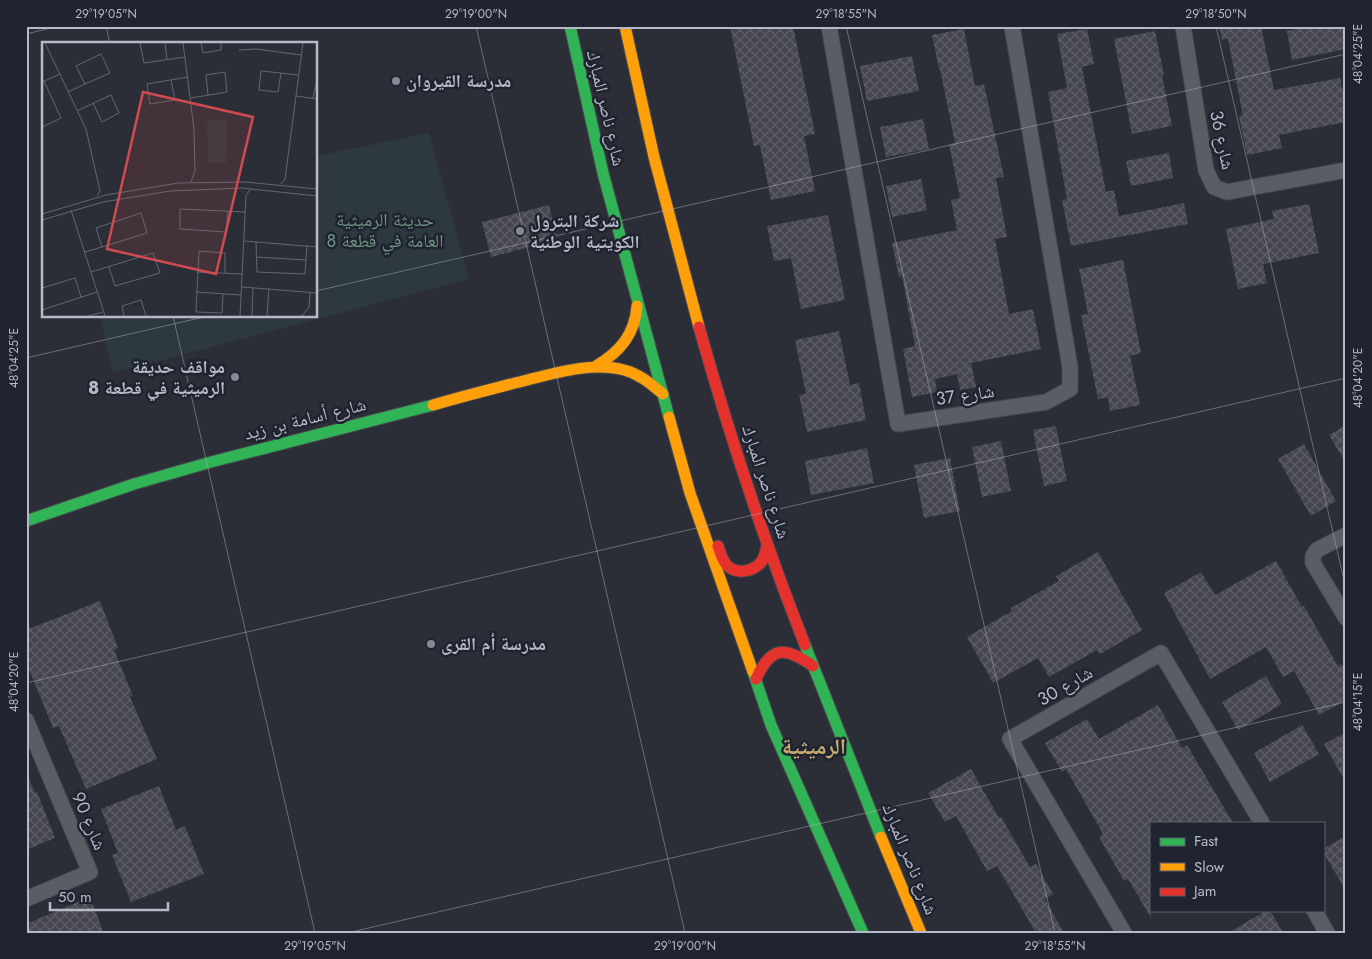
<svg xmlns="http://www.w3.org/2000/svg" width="1372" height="959" font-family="Jost,'Noto Naskh Arabic',sans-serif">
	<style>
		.green { fill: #2d393f }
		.building { fill: url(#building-cross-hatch) }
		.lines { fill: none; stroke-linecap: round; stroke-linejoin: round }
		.street-casing { stroke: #484950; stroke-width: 17 }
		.fast-casing { stroke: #484950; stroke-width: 13 }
		.slow-casing { stroke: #484950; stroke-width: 13 }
		.jam-casing { stroke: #484950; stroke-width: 13 }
		.street { stroke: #5b5d65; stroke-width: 15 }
		.fast { stroke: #30b455; stroke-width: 11 }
		.slow { stroke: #ff9f0a; stroke-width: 11 }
		.jam { stroke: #e5322d; stroke-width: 11 }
		.ticks { fill: none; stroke: #b6b9c7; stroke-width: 1; stroke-opacity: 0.45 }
		.poi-dot { fill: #868895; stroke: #202330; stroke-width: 2 }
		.labels { text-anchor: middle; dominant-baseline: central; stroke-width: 5; stroke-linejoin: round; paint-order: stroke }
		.poi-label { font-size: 18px; font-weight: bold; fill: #b6b9c7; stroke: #202330; text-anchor: start }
		.street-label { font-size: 18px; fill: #b6b9c7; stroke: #202330 }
		.park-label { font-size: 18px; fill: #709581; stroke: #202330 }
		.district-label { font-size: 22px; font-weight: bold; fill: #c8aa70; stroke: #202330 }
		.inset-road { fill: none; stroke: #636671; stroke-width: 1 }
		.view { fill: #ce4c50; fill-opacity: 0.15; stroke: #ce4c50; stroke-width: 2.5 }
		.inset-edge { fill: none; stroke: #b6b9c7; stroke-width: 2.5 }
		.neatline { fill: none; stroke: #b6b9c7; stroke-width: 2 }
		.ticks-label { font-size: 12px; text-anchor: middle; fill: #b6b9c7 }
	</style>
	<defs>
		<pattern id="building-cross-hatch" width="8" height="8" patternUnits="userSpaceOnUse" patternTransform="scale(1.25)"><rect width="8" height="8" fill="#45464e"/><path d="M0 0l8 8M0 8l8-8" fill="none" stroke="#5e5f66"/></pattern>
	</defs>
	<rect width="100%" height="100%" fill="#2c2e37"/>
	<path class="green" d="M429 133 469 279 113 373 100 316H316V156Z"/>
	<path class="building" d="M730 26H793L815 134 804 136 815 191 771 200 760 145 754 146Z
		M1219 26H1261L1274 90 1340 78 1346 108V122L1279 135 1282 148 1247 155 1239 116H1243L1228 39 1222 40Z
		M1311 26H1344L1346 49 1292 60 1287 31Z
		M964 29 975 86 984 84 1004 177 996 178 1007 237 995 239 1009 314 1033 309 1041 349 971 363 976 387 960 390 957 374 935 379 937 392 912 397 903 349 915 346 902 276 899 277 892 243 957 230 951 200 960 198 949 144 955 143 940 69H939L932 35Z
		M1087 29 1094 64 1082 67 1106 192 1114 190 1119 216 1184 203 1188 224 1071 246 1062 200 1067 199 1048 92 1067 88 1057 34Z
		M1155 31 1164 75H1162L1172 126 1132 134 1114 39Z
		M912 56 919 91 867 101 860 66Z
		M923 119 929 149 886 157 880 127Z
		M1169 153 1173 178 1131 186 1126 161Z
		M921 179 927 210 892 217 886 186Z
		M1309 204 1319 253 1263 264 1267 283 1238 289 1226 229 1274 219 1272 211Z
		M549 205 557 240 491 257 482 222Z
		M828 215 845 300 801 309 791 258 774 261 767 226Z
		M1123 260 1141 353 1130 356 1140 405 1110 411 1108 397 1098 399 1081 315 1088 314 1079 269Z
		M839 331 850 385 859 383 866 420 807 432 799 395 806 394 795 340Z
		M1346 425V463L1329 435Z
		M1056 426 1067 481 1044 486 1033 430Z
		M1001 441 1011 491 982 497 972 447Z
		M1304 444 1336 501 1311 516 1278 459Z
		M867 448 874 483 811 495 805 461Z
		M950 458 960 511 924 518 914 465Z
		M1098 552 1142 630 1100 654 1097 650 1049 677 1038 658 993 683 967 637 1012 611 1011 608 1059 581 1056 576Z
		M1276 561 1302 607 1304 606 1338 666 1341 664 1346 671V700L1319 715 1294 671 1283 677 1266 647 1210 679 1164 593 1201 572 1215 595Z
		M100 601 118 648 114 650 133 696 130 697 157 759 86 789 59 726 53 728 26 662V630Z
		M1266 676 1282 704 1238 730 1222 702Z
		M1158 705 1182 748 1187 745 1233 823H1151V918L1128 879 1124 881 1099 837 1103 834 1066 769 1062 772 1045 743 1087 719 1099 739Z
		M1302 725 1319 754 1270 782 1254 753Z
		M1346 732V783L1324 744Z
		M971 769 999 818 1001 817 1030 867 1036 864 1053 894 1045 899 1064 933H1036L997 866 987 871 956 816 945 822 928 793Z
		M26 772 35 793 37 792 55 838 26 850Z
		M159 786 176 830 185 826 204 874 131 902 112 855 118 853 101 809Z
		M1346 836V891L1323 852V849Z
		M90 897 104 933H26V924Z
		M1267 910H1270L1283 933H1228Z"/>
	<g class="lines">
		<defs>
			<path id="street" d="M829 26 898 424 1046 402 1070 389V367L1012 26
				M1183 26 1206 170 1214 187 1227 192 1346 170
				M1346 535 1317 550 1313 556V563L1346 618
				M26 720 90 872 26 899
				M1314 910 1327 933
				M1124 933 1010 739 1161 653 1262 823"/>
			<path id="fast" d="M570 26 603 173 669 417
				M26 521 134 484 211 462 433 405
				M805 645 881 837
				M753 672 771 725 863 933"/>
			<path id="slow" d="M625 26 654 157 699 327
				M596 366C620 352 635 334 637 306
				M433 405C460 397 488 390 515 383 549 375 589 361 624 370 640 374 651 384 663 394
				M669 417 690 493 753 672
				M881 837 921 933"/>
			<path id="jam" d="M699 327C729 434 764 541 805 645
				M718 546C720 551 721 557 724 561 732 576 753 573 762 561 765 556 766 550 767 545
				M756 679C771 646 784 646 813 666"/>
		</defs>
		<use href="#street" class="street-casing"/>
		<use href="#fast" class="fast-casing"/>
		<use href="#slow" class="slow-casing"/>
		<use href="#jam" class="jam-casing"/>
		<use href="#street" class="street"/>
		<use href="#fast" class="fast"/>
		<use href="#slow" class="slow"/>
		<use href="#jam" class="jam"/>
	</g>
	<path class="ticks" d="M106 26 110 44M476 26 685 933M846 26 1055 933M1216 26 1346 589M26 34 59 26M316 291 1346 54M173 316 315 933M26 358 208 316M26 683 1346 378M347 933 1346 702"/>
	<g class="poi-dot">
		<circle cx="396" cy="81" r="5"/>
		<circle cx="520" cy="231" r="5"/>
		<circle cx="235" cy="377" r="5"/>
		<circle cx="431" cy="644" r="5"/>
	</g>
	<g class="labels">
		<g class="poi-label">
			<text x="406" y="81">مدرسة القيروان</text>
			<text x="530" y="221">شركة البترول<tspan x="530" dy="21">الكويتية الوطنية</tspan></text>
			<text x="225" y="367" text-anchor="end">مواقف حديقة<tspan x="225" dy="21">الرميثية في قطعة 8</tspan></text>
			<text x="441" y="644">مدرسة أم القرى</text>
		</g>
		<g class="street-label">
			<text transform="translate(606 108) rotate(77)">شارع ناصر المبارك</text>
			<text transform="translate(1222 140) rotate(78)">شارع 36</text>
			<text transform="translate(965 395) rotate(-8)">شارع 37</text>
			<text transform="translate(305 419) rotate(-14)">شارع أسامة بن زيد</text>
			<text transform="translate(766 482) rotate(72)">شارع ناصر المبارك</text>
			<text transform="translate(1065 686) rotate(-30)">شارع 30</text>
			<text transform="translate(89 821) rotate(67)">شارع 90</text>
			<text transform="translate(910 859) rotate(68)">شارع ناصر المبارك</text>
		</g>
		<g class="park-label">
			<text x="385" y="220">حديثة الرميثية<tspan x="385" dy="21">العامة في قطعة 8</tspan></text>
		</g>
		<g class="district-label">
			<text x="814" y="746">الرميثية</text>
		</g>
	</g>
	<g transform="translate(42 42)">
		<rect width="275" height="275" fill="#2c2e37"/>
		<path d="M165 78H185L184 121H166Z" fill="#2d393f"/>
		<path class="inset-road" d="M3 1 44 87 58 149 55 154M98 1 102 21 143 15M123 1 125 18M141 1 152 87 153 129 149 140M159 1 161 11 179 8V1M197 8 214 7 259 13M239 31 236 50 217 48 219 29H220L256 33M129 38 133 58 108 62 105 42 146 35M0 40 18 32M26 50 43 42 68 31 59 12 34 24 43 42M254 54 275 57M149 56 185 50 183 30 164 33 166 53M271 56 275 37M35 69 69 53 77 71 60 80 51 61M0 85 19 76 2 39M239 142 243 137 261 1M29 168 63 274M186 169 184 190 138 187V167L203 170M0 172 64 153 136 141 203 140 275 147M0 178 61 160 128 149 200 146 275 154M202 199 275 205M214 200 215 230 263 232 265 203M43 210 60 205 105 191 99 171 54 186 60 205M214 215 264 218M49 230 111 211 118 231 73 244 67 225M155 230 200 232M200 245 275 251M0 246 33 236 39 255M154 250 199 253M181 252 180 271 154 270 157 209 183 211V231M0 268 55 250M46 274 61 270M82 274 80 264 99 258 104 274M198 274 204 153 209 147M210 274 211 245M225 274 227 246M260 274 267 265 268 251"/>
		<path class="view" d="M101 50 211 75 174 232 65 207Z"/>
		<rect width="275" height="275" class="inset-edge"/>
	</g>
	<rect width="1372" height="959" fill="none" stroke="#202330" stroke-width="55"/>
	<rect x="1150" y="822" width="175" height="90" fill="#202330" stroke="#5c5f6c"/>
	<rect x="1160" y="838" width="25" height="8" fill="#30b455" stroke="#5c5f6c"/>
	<text x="1194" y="846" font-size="15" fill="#b6b9c7">Fast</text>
	<rect x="1160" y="863" width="25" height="8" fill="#ff9f0a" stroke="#5c5f6c"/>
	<text x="1194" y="872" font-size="15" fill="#b6b9c7">Slow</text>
	<rect x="1160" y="888" width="25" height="8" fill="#e5322d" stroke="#5c5f6c"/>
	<text x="1194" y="896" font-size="15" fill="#b6b9c7">Jam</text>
	<path d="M50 902v8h118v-8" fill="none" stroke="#b6b9c7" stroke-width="2.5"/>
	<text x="58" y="902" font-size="15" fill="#b6b9c7" stroke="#202330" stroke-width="4" paint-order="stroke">50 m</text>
	<rect x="28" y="28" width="1316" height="904" class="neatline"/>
	<g class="ticks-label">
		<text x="106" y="18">29°19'05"N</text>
		<text x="476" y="18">29°19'00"N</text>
		<text x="846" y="18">29°18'55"N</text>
		<text x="1216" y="18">29°18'50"N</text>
		<text transform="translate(1358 54) rotate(-90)" y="4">48°04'25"E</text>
		<text transform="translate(14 358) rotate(-90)" y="4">48°04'25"E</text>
		<text transform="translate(1358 378) rotate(-90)" y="4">48°04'20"E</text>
		<text transform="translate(14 682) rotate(-90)" y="4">48°04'20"E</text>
		<text transform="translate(1358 702) rotate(-90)" y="4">48°04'15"E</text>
		<text x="315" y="950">29°19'05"N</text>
		<text x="685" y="950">29°19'00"N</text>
		<text x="1055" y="950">29°18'55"N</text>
	</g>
</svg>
